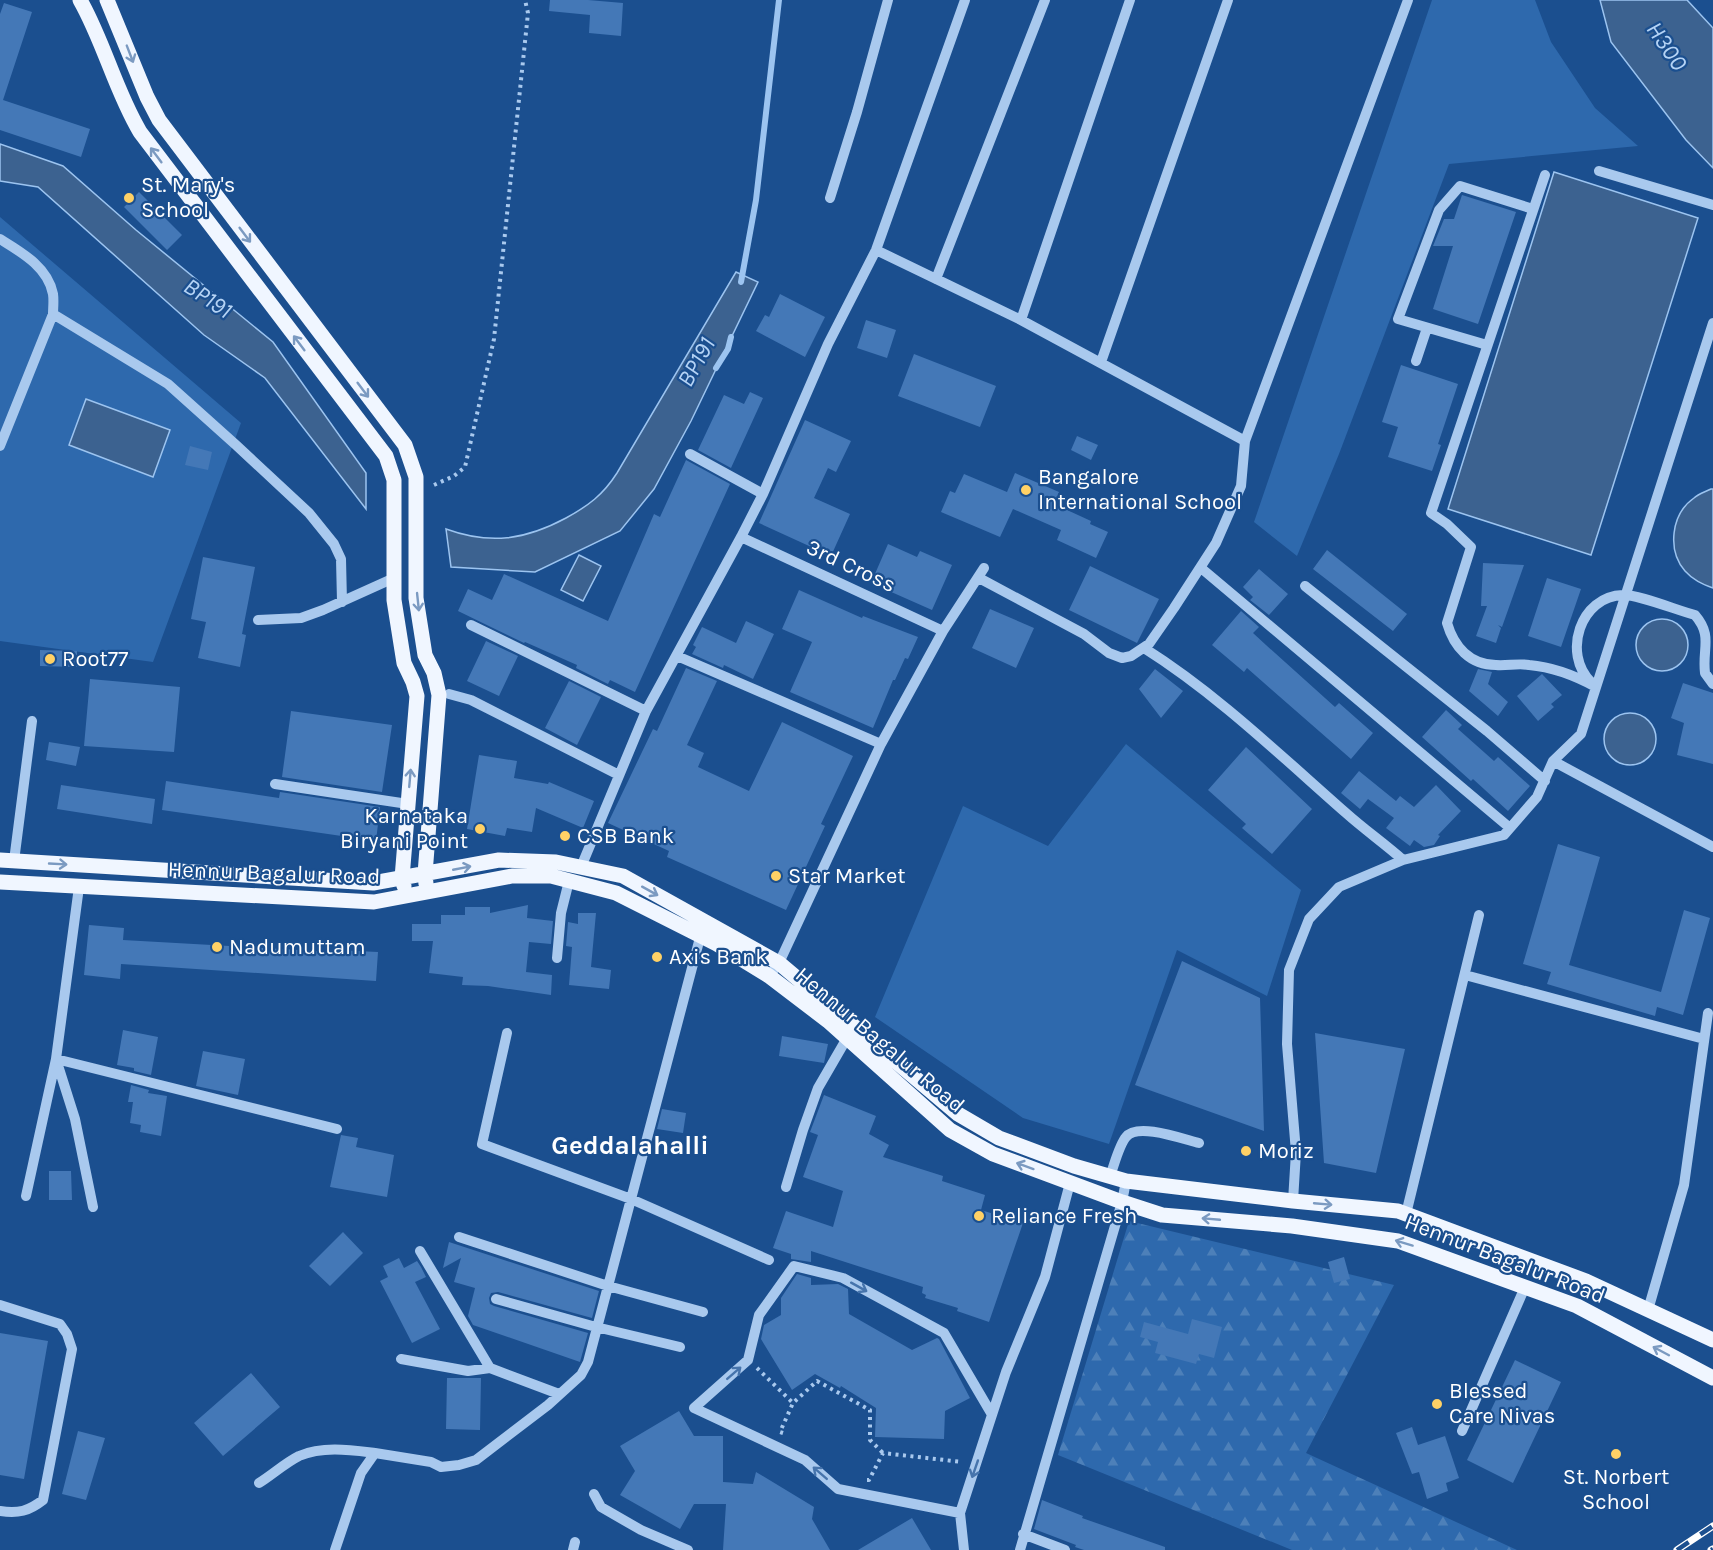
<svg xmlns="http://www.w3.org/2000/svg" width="1713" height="1550" font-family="Karla,sans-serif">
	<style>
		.grass { fill: #2e69ad }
		.forest { fill: url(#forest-firs) }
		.water { fill: #3c6290; stroke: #9cc4f0; stroke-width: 1.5 }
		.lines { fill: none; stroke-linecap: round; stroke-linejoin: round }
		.stream { stroke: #9cc4f0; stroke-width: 6 }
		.building { fill: #4478b7 }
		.path { stroke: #a9c9ee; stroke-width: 4; stroke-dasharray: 3 4.5; stroke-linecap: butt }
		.minor { stroke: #a9c9ee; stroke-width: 10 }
		.major { stroke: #f0f6ff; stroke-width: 15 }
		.rail-casing { stroke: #fff; stroke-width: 7 }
		.rail { stroke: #1b4f8f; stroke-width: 4.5; stroke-dasharray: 14; stroke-linecap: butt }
		.oneway { stroke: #7b9ac1 }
		.oneway2 { stroke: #4674ac }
		.poi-dot { fill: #ffd166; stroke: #1b4f8f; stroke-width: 2 }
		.labels { text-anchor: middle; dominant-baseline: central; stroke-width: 4.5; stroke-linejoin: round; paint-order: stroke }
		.poi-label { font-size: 22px; fill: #fff; stroke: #1b4f8f; text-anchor: start }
		.street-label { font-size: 22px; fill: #fff; stroke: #1b4f8f }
		.water-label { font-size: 24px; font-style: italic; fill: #b5d3f5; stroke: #1b4f8f }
		.quarter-label { font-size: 26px; font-weight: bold; fill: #fff; stroke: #1b4f8f }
	</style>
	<defs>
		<pattern id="forest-firs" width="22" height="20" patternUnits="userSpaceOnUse" patternTransform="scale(1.5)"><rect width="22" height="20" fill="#2e69ad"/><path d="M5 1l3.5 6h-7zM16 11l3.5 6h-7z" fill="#4d80b9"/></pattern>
	</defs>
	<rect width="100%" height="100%" fill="#1b4f8f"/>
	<path class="grass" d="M1432 0H1535L1551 42 1595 108 1638 146 1449 164 1339 454 1297 556 1254 522Z
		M0 217 241 423 153 662 0 641Z
		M1126 744 1301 890 1267 996 1177 950 1109 1144 1023 1118 875 1017 963 806 1048 846Z"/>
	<path class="forest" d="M1129 1221 1394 1285 1306 1453 1517 1550H1292L1058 1455Z"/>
	<path class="water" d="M1600 0H1687L1713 28V168L1686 140 1611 42Z
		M0 144 63 166 136 230 273 342 366 473V509L265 378 204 335 38 187 0 181Z
		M1554 172 1698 218 1591 555 1448 509Z
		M736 272 758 282 691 421 654 489 620 531 535 572 451 567 446 529C490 545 525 540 566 518 588 506 603 495 617 473Z
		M86 399 170 430 153 477 69 445Z
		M1711 489H1713V588C1702 584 1693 580 1685 571 1667 550 1671 514 1694 498 1698 494 1705 492 1711 489Z
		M579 555 601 566 583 601 561 590Z
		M1636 645a26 26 0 1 1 52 0a26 26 0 1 1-52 0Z
		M1604 739a26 26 0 1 1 52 0a26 26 0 1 1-52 0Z"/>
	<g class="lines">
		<path class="stream" d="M741 282 756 200 779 0
			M716 368 728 349 731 337"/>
	</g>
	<path class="building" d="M550 0H588L623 3 621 36 589 33 590 15 549 11Z
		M4 3 32 12 3 100 90 129 81 157 0 130V14Z
		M139 192 182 235 167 250 124 207Z
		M1462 195 1516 212 1478 324 1433 309 1453 246H1433L1444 219H1454Z
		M780 294 825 317 805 357 756 331 765 315 769 317Z
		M866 320 896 330 887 358 857 348Z
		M914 354 996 386 980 427 898 396Z
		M1401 365 1458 384 1438 444 1441 445 1432 471 1388 457 1398 427 1382 422Z
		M750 392 763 398 731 468 698 450 724 395 744 404Z
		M805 420 851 441 836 472 828 468 814 498 850 514 831 556 759 523Z
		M1077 436 1098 445 1091 460 1071 450Z
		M190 446 212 452 208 470 185 465Z
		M686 460 730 484 635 692 610 680 608 684 576 668 577 665 525 642 524 643 458 611 468 589 492 600 504 574 608 621 654 514 660 517Z
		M1015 473 1059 492 1054 504 1091 521 1090 524 1108 532 1096 558 1057 540 1061 530 1013 509 1000 537 941 512 950 491 955 493 964 474 1007 492Z
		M888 544 917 557 920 551 952 565 932 610 871 583Z
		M1327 550 1407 614 1393 631 1313 569Z
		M203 557 255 567 242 634 246 635 240 667 198 658 206 622 191 619Z
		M1483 563 1524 565 1502 627 1498 625 1501 628 1496 643 1476 636 1487 606H1481Z
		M1090 566 1159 599 1137 643 1069 610Z
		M1259 569 1288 594 1269 615 1250 600 1253 597 1243 587Z
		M1547 578 1581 589 1561 647 1528 636Z
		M799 590 862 618 863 616 918 637 908 659 905 658 895 680H893L873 728 790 692 812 642 782 629Z
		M990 609 1034 628 1016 668 972 648Z
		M1241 611 1259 627 1253 633 1266 645 1335 707 1339 703 1373 733 1351 759 1247 668 1244 672 1212 645Z
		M746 621 774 634 753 679 724 665 723 668 692 654 696 647 693 645 702 627 736 643Z
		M486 641 518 656 499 696 467 681Z
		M40 650 77 651V667L40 666Z
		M686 668 717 681 687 745 704 753 698 767 749 791 782 722 853 756 821 824 825 826 786 910 667 857 669 851 608 823 653 729 657 731Z
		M1155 669 1183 691 1161 718 1139 689Z
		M1478 669 1492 672 1488 684 1508 702 1498 716 1469 691Z
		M1542 674 1562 695 1551 704 1554 707 1538 721 1517 696Z
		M90 679 180 687 174 752 84 746Z
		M569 681 601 697 577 745 545 728Z
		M1683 683 1713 693V764L1677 755 1684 723 1671 718Z
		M1446 710 1462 725 1458 729 1494 761 1498 757 1530 786 1508 811 1473 779 1471 781 1422 737Z
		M291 711 392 725 382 792 282 777Z
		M49 742 80 747 76 766 46 760Z
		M1246 747 1312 809 1272 854 1242 828 1246 824 1208 790Z
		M479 755 517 761 514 778 548 784 549 782 594 801 583 828 536 808 532 832 507 828 505 836 467 829Z
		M1359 771 1396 801 1400 796 1414 807 1436 785 1461 811 1438 835 1440 836 1434 845 1424 847 1414 840 1410 846 1386 828 1394 818 1368 799 1360 809 1341 793Z
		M166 781 279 798 280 792 380 807 376 841 162 810Z
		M61 785 155 799 152 824 57 809Z
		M1558 844 1600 857 1569 965 1661 992 1684 910 1710 918 1683 1015 1657 1007 1655 1016 1547 984 1551 972 1523 964Z
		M528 905 527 918 553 921 551 944 529 942 526 972 552 975 551 995 488 986 462 985 463 977 429 973 433 941H412V924H441V915H465V907H490V913Z
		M578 913H596L591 967 611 970 609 989 569 985 572 947 566 946 568 922 578 924Z
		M89 925 124 928 123 940 336 952V950L378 952 376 981 121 964 120 979 84 975Z
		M1182 961 1260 998 1264 1131 1135 1085Z
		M123 1030 158 1037 151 1075 134 1071V1068L117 1065Z
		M1315 1033 1405 1049 1376 1173 1324 1163Z
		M782 1036 828 1044 824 1063 779 1056Z
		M203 1051 245 1059 238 1095 196 1086Z
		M131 1085 149 1090 148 1093 167 1096 161 1136 140 1132 141 1125 130 1123 133 1102H128Z
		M824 1095 876 1116 869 1134 889 1145 883 1157 943 1176 942 1181 985 1195 981 1210 1023 1223 989 1322 957 1311 958 1308 925 1298 926 1295 922 1293 923 1287 811 1251V1262L791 1259V1254L773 1248 786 1211 833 1227 843 1191 803 1177 818 1135 810 1132Z
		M662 1109 686 1113 683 1133 657 1129Z
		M341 1135 358 1138 356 1147 394 1155 387 1197 330 1187Z
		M49 1171H71L72 1200H49Z
		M343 1232 363 1253 330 1286 309 1266Z
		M449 1242 599 1291 592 1318 498 1292 491 1293 489 1298 490 1304 494 1306 588 1333 580 1362 473 1325 468 1316 475 1288 454 1282 461 1258 443 1268Z
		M1344 1257 1350 1279 1334 1283 1328 1262Z
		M399 1258 404 1268 417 1261 421 1267 426 1277 415 1282 440 1329 412 1343 380 1281 388 1277 383 1266Z
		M797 1274 811 1278V1285L838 1284 848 1289 849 1314 912 1350 937 1338 939 1339 970 1398 945 1411 944 1439 875 1437 876 1408 841 1386 840 1388 815 1374 792 1390 761 1339 764 1325 781 1315V1298Z
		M1192 1319 1222 1327 1214 1358 1199 1354 1196 1364 1155 1353 1158 1342 1140 1337 1144 1322 1188 1334Z
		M0 1333 48 1341 24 1479 0 1475Z
		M1515 1360 1561 1382 1513 1483 1467 1460Z
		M251 1373 280 1407 223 1456 194 1423Z
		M447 1378H481L480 1430 446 1429Z
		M679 1411 694 1436H723V1482L753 1484 756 1472 814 1507 812 1519 830 1550H723L726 1504H694L680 1529 620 1495 635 1471 620 1446Z
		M1412 1427 1418 1445 1445 1436 1459 1478 1446 1483 1448 1491 1427 1499 1419 1472 1412 1474 1396 1433Z
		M78 1431 105 1438 86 1500 62 1494Z
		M1042 1500 1083 1516 1082 1518 1165 1547V1550H1084L1075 1547 1076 1545 1034 1529Z
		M912 1518 931 1550H858Z"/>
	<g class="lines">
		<path class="path" d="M434 485 454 476 465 467 494 339 528 13 525 0
			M757 1368 793 1403
			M783 1433 780 1432 793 1403 817 1381 870 1410V1440L883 1453
			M867 1480H869L883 1453 962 1462"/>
		<path class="minor" d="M1599 171 1713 205
			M1545 175 1431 513 1447 524 1471 547 1447 623C1454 647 1470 665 1496 665 1507 666 1518 663 1529 665 1553 667 1574 675 1596 687
			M830 198 857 112 888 0
			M0 239C21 252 48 267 53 294 54 301 53 308 53 314L0 446
			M876 250 1021 320 1245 441
			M936 279 1045 0
			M53 314 168 384 236 445 309 513 334 544 341 559 342 602
			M1021 320 1130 0
			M1487 345 1398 319 1439 210 1460 186 1533 209
			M1416 361 1427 328
			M1101 362 1228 0
			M690 454 763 494
			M741 537 943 631
			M1201 568 1510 828
			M979 578 1084 634 1109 653 1122 658 1131 656 1149 644 1174 608 1216 543 1241 486 1245 441 1408 0
			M1305 586 1487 731 1545 781
			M258 620 301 618 323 610 394 578
			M471 625 646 711
			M1144 648C1217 694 1281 756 1346 813 1365 830 1385 844 1403 860
			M677 656 881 744
			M1591 682C1562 654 1580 596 1623 595 1637 594 1679 611 1695 615 1713 636 1702 648 1705 673L1713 684
			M449 694 471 700 619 775
			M1553 761 1713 847
			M275 784 408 804
			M14 861 32 721
			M581 867 646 711 741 537 763 494 828 344 876 250 965 0
			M79 887 56 1059 75 1119 93 1207
			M557 958 561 913 569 881
			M1465 975 1704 1039
			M769 976 779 963 881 744 943 631 984 568
			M507 1033 482 1144 631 1199 769 1260
			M1110 1176C1114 1166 1119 1145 1126 1137 1137 1122 1183 1139 1199 1143
			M786 1187 803 1130 818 1088 847 1038
			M26 1196 56 1059 337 1129
			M1293 1201 1296 1152 1287 1044 1289 970 1309 919 1339 887 1403 860 1504 835 1537 797 1553 761 1581 734 1713 323
			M1406 1214 1479 915
			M459 1237 608 1286 703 1312
			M420 1251 490 1368 559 1394
			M496 1299 596 1327 680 1347
			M0 1305 60 1324 67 1334 72 1349 43 1500C29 1511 18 1514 0 1511
			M1648 1310 1684 1185 1708 1013
			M401 1359 468 1371 490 1368
			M991 1413 944 1333 843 1278 794 1266 759 1315 748 1360 694 1408 805 1460 838 1489 960 1513 1006 1372 1045 1277 1070 1183
			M1462 1431 1525 1287
			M259 1483C272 1475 285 1463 299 1456 323 1446 350 1450 375 1453
			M594 1494 601 1507 641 1530 688 1550
			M960 1513 964 1550
			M1023 1534 1065 1550
			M335 1550 361 1473 375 1453 431 1462 441 1467 459 1465 476 1460 548 1405 581 1375 588 1362 702 930
			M573 1550 575 1542
			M1020 1550 1122 1202 1126 1181"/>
		<path class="major" d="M80 0C104 42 115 90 140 132L386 456 394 480V600L404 663 413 682 417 696 402 878 404 886
			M107 0 147 97 159 120 405 445 416 477V598L425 655 434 673 439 695 425 874 426 884
			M0 860 373 883 499 860 556 862 623 876 779 963 958 1114 999 1138 1074 1166 1126 1181 1293 1201 1398 1211 1586 1281 1713 1340
			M0 882 374 902 512 876H551L616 893 717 944 769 976 828 1021 950 1130 993 1154 1122 1202 1162 1215 1292 1226 1398 1241 1577 1306 1713 1378"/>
		<defs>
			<path id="rail" d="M1677 1550 1713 1526
				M1711 1550 1713 1549"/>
		</defs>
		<use href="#rail" class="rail-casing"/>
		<use href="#rail" class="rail"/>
	</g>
	<defs><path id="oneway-shaft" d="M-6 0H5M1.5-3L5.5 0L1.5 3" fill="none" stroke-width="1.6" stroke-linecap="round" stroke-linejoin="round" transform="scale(1.5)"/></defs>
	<g class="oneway">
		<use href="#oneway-shaft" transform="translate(130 54) rotate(69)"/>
		<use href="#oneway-shaft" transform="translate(156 155) rotate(-127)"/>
		<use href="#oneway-shaft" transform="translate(245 235) rotate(53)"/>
		<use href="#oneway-shaft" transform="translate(299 343) rotate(-127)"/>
		<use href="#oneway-shaft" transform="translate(363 390) rotate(53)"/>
		<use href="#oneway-shaft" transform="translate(418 602) rotate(84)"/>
		<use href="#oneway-shaft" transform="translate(410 778) rotate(-85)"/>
		<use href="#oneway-shaft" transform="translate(58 864) rotate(3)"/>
		<use href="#oneway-shaft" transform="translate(462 868) rotate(-11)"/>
		<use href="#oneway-shaft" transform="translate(650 891) rotate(29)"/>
		<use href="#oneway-shaft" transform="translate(1025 1166) rotate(-160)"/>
		<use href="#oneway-shaft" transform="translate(1323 1204) rotate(5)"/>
		<use href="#oneway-shaft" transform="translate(1211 1219) rotate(-175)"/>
		<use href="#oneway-shaft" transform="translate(1404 1243) rotate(-163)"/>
		<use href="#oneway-shaft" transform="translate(1661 1351) rotate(-152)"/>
	</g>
	<g class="oneway2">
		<use href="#oneway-shaft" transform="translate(859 1287) rotate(29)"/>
		<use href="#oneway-shaft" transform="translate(734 1373) rotate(-41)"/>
		<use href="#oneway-shaft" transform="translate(975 1469) rotate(109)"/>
		<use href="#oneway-shaft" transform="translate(820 1473) rotate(-139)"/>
	</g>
	<g class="poi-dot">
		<circle cx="129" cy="198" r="6"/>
		<circle cx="1026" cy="490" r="6"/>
		<circle cx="50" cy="659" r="6"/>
		<circle cx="480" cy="829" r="6"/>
		<circle cx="565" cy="836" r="6"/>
		<circle cx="776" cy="876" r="6"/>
		<circle cx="217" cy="947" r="6"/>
		<circle cx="657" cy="957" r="6"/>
		<circle cx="1246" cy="1151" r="6"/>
		<circle cx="979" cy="1216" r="6"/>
		<circle cx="1437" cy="1404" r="6"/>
		<circle cx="1616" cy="1454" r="6"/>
	</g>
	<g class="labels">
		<g class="poi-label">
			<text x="141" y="185">St. Mary's<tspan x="141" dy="25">School</tspan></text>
			<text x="1038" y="477">Bangalore<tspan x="1038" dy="25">International School</tspan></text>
			<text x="62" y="659">Root77</text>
			<text x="468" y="816" text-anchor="end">Karnataka<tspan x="468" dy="25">Biryani Point</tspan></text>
			<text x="577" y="836">CSB Bank</text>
			<text x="788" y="876">Star Market</text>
			<text x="229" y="947">Nadumuttam</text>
			<text x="669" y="957">Axis Bank</text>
			<text x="1258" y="1151">Moriz</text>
			<text x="991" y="1216">Reliance Fresh</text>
			<text x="1449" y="1391">Blessed<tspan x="1449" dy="25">Care Nivas</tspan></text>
			<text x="1616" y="1477" text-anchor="middle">St. Norbert<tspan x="1616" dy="25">School</tspan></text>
		</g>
		<g class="street-label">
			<text transform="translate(851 566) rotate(25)">3rd Cross</text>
			<text transform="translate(274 873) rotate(2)">Hennur Bagalur Road</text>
			<text transform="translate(880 1040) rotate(40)">Hennur Bagalur Road</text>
			<text transform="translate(1505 1259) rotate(21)">Hennur Bagalur Road</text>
		</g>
		<g class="water-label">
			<text transform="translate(1667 46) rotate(56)">H300</text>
			<text transform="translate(208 298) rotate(34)">BP191</text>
			<text transform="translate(696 362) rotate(-61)">BP191</text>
		</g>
		<g class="quarter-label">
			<text x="630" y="1145">Geddalahalli</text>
		</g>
	</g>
</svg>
